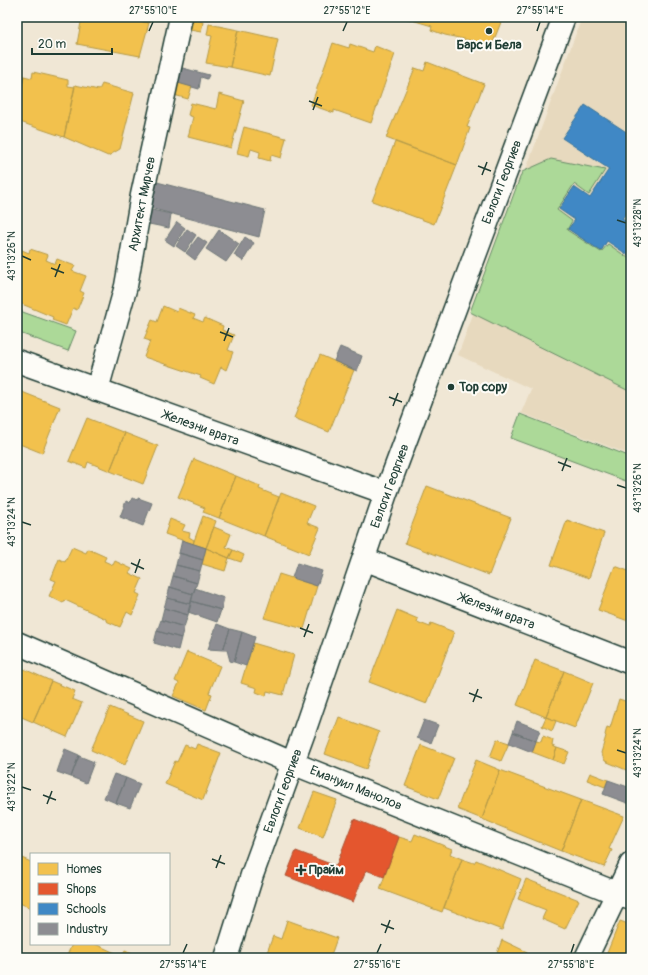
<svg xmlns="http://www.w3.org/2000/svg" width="648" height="975" font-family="Pangolin,sans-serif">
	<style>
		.built { fill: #e7d9be }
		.green { fill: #acd998; stroke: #668b66 }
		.homes { fill: #f2c14e; stroke: #b39946 }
		.shops { fill: #e4572e; stroke: #a94f30 }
		.schools { fill: #3f88c5; stroke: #35729a }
		.industry { fill: #8d8d92; stroke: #6c7576 }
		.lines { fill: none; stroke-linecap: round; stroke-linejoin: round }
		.street-casing { stroke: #1f3d34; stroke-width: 25 }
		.street { stroke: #fdfcf7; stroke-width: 22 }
		.ticks { fill: none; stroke: #1f3d34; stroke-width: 1.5 }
		.poi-dot { fill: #1f3d34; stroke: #fdfcf7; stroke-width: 1.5 }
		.labels { text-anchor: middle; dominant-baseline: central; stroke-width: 4; stroke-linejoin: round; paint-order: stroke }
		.poi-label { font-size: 13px; font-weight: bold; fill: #1f3d34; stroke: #fdfcf7; text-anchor: start }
		.street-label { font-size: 13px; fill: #1f3d34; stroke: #fdfcf7 }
		.neatline { fill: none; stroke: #1f3d34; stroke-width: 1.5 }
		.ticks-label { font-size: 10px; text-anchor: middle; fill: #1f3d34 }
	</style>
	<rect width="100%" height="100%" fill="#f0e7d5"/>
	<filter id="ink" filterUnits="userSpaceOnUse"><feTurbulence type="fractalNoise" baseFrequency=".025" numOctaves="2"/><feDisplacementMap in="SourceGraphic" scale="8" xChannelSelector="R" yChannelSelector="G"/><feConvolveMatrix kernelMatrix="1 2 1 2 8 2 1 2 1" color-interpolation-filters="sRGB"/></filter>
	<g filter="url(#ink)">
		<path class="built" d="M582 17H631V455L521 413 531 389 458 355Z"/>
		<path class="green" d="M551 159 605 170 589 195 574 184 557 210 572 221 567 230 601 252 608 244 631 260V392L470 312 522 172Z
			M17 310 76 331 68 351 17 332Z
			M520 414 631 457V483L511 438Z"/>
		<path class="homes" d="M82 17H120L149 23 140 56 77 44Z
			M120 17H151L149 23Z
			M402 17H503L492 45 445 35 431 30 432 26Z
			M186 18 203 22 201 32 190 30 189 34 182 31Z
			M209 24 238 30 230 67 206 63 212 36 207 35Z
			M238 30 278 39 270 76 230 67Z
			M333 43 349 48 350 44 373 52 375 46 395 54 371 123 334 110V113L311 105Z
			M427 62 484 84 467 127 470 128 457 165 386 138 415 68 424 71Z
			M33 72 68 80V86L75 87 64 137 17 121V111L24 76 32 78Z
			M17 75 24 76 17 111Z
			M171 81 192 86 188 99 167 93Z
			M102 84 134 93 120 149 108 156 64 137 75 85 99 90Z
			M219 94 244 101 231 148 188 137 193 117 188 115 191 103 216 109Z
			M244 127 286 138 281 158 271 155 270 161 259 158 260 152 251 149 249 156 237 153Z
			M395 142 457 165 434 224 372 201Z
			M17 248 29 253 30 249 48 255 46 260 55 264 57 259 75 266 72 271 86 276 80 291 84 293 77 310 73 308 66 325 52 320 53 317 17 302Z
			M163 306 177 312 178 308 195 315 193 318 203 322 205 318 223 326 222 330 234 335 228 350 233 352 226 370 221 367 214 384 200 378 201 376 144 357 150 341 144 339 152 320 157 322Z
			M320 355 354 370 329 432 294 418Z
			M17 390 60 407 42 453 17 443Z
			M87 418 125 433 110 471 88 462 86 468 69 461Z
			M125 433 158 446 143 484 110 471Z
			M194 459 236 476 219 518 203 512 205 508 178 497Z
			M236 476 260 486 259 489 279 497 264 536 219 518Z
			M427 486 511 518 489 575 405 543Z
			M281 493 314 506 307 523 320 528 309 554 264 536Z
			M203 516 216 521 206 548 193 544Z
			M170 519 185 525 182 531 190 533 189 537 194 540 193 544 165 534Z
			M567 520 604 533 589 578 551 565Z
			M214 527 231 534 226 547 233 550 229 558 206 548Z
			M72 547 86 553 88 549 106 557 104 561 113 565 115 561 132 569 129 573 142 579 136 593 140 595 132 615 127 612 120 627 106 621V619L65 600 63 603 49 596 56 581 51 579 59 559 65 562Z
			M206 548 229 558 225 571 202 564Z
			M233 550 244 555 241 562 229 558Z
			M615 566 631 572V622L598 610Z
			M279 574 317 586 304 629 264 618Z
			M397 610 418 619 417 622 430 627 431 623 454 632 427 704 369 682Z
			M253 643 294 655 283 695 267 691 266 696 256 692 257 688 241 683Z
			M187 652 220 666 209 693 212 694 206 710 173 696 179 683 175 681Z
			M535 660 564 671 546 717 517 705Z
			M17 666 51 681 33 722 17 715Z
			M564 671 593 683 575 728 546 717Z
			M51 681 75 691 72 699 82 703 67 737 33 722Z
			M619 699 631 703V772L605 761 601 753 606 736 605 735 607 727 610 728Z
			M110 707 143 721 125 765 91 750Z
			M339 717 379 732 366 769 325 754Z
			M546 717 556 721 552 731 542 726Z
			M543 736 553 740 552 746 557 748 553 760 532 752 536 741 541 742Z
			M497 739 509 743 501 761 490 757Z
			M197 744 221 753 203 800 165 784 175 761 177 762 185 745 195 749Z
			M421 745 454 758 438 799 405 786Z
			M557 748 569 752 564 764 553 760Z
			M476 760 500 770 482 819 457 809Z
			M500 770 581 800 561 851 482 819Z
			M590 773 608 780 605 787 587 780Z
			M314 792 337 800 323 837 300 828Z
			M581 800 624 816 609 849 612 850 604 867 561 851Z
			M415 834 452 849 450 854 462 859 442 912 380 889 399 837 412 841Z
			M17 856 31 862V908L17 902Z
			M462 859 474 863 476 860 521 879 502 930 444 908Z
			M526 879 579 900 565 929 542 919 546 910 518 899Z
			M287 920 337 938 330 958H265L273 936 281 939Z
			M620 921 631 925V958H605Z
			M502 940 527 952 524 958H509L497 953Z
			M72 944H95L122 956 125 950 132 953 130 958H66Z"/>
		<path class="shops" d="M354 819 399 837 384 877 366 870 353 902 286 876 296 851 336 866Z"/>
		<path class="schools" d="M585 105 631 135V205L622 219 631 224V257L607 241 601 251 568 229 575 220 559 209 574 187 590 198 609 169 562 138Z"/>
		<path class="industry" d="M175 66 209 75 207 79 201 77 199 89 171 81Z
			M157 182 265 210 259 237 150 208Z
			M147 209 171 214 169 228 144 223Z
			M177 222 185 228 174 246 165 240Z
			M187 229 196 235 185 252 176 246Z
			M219 230 239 244 226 262 206 249Z
			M198 237 207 243 195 260 186 253Z
			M245 237 254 243 243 261 234 255Z
			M340 347 362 356 357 371 334 361Z
			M132 498 138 500V498L152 503 143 526 120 517 126 501 130 503Z
			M182 540 206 548 203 560 179 553Z
			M179 553 203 560 200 571 176 565Z
			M297 563 322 571 317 586 292 578Z
			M176 565 200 571 197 583 173 576Z
			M173 576 197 583 193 594 170 587Z
			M170 587 193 594 191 604 167 598Z
			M195 588 224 598 221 610 191 601Z
			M167 598 191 604 188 615 164 608Z
			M191 601 221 610 217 622 188 612Z
			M164 608 188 615 184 627 161 620Z
			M161 620 184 627 181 638 157 631Z
			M217 624 230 629 223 650 208 649Z
			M230 629 242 632 234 662 230 661 227 650H223Z
			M157 631 181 638 178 650 154 643Z
			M242 632 255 637 246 666 234 662Z
			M424 720 438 725 431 743 417 738Z
			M517 721 540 730 536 741 513 732Z
			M513 732 536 741 532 752 509 743Z
			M65 749 79 755 71 777 57 772Z
			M79 756 94 762 86 783 71 777Z
			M114 774 126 778 116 803 104 798Z
			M126 778 140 784 130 808 116 803Z
			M608 780 631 788 630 804 603 794Z"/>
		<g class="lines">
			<defs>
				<path id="street" d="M17 361 386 493
					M97 390 126 286 142 195 181 17
					M364 559 631 663
					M17 643 292 763 631 899
					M226 958 252 875 304 732 386 493 564 17
					M586 958 631 864"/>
			</defs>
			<use href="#street" class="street-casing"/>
			<use href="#street" class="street"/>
		</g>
	</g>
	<path class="ticks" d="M149 31 153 22M343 31 347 22M537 31 540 22M309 101 322 106M313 110 318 97M478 166 491 171M482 175 487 162M617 220 626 223M22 256 31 260M51 268 64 273M55 277 60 264M220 332 233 337M224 341 229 328M389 397 402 402M393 406 398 393M558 462 571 467M562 471 567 458M617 485 626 488M22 522 31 525M131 563 144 569M135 573 140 559M300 628 313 633M304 637 309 624M469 693 482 698M473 702 478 689M617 750 626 753M22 787 31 790M43 795 56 800M47 804 52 791M212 859 225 864M216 868 221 855M381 924 394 929M385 933 390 920M183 953 187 944M377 953 381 944M571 953 574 944"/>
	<g class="poi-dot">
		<circle cx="489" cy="31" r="4"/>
		<circle cx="451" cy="387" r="4"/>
		<path d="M299 864h4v4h4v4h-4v4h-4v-4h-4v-4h4z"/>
	</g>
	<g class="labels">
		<g class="poi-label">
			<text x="489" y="45" text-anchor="middle">Барс и Бела</text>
			<text x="459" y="387">Top copy</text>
			<text x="309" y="870">Прайм</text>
		</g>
		<g class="street-label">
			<text transform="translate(502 182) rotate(-69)">Евлоги Георгиев</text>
			<text transform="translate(142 204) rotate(-79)">Архитект Мирчев</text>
			<text transform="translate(201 428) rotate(20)">Железни врата</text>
			<text transform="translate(390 486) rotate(-70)">Евлоги Георгиев</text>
			<text transform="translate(497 611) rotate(21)">Железни врата</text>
			<text transform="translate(356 788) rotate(22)">Емануил Манолов</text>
			<text transform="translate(283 791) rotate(-70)">Евлоги Георгиев</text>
		</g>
	</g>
	<rect width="648" height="975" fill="none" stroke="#fdfcf7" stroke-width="44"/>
	<rect x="30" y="853" width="140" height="92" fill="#fdfcf7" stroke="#a4b0a9"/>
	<rect x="38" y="863" width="20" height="12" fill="#f2c14e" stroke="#a4b0a9"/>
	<text x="66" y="873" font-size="12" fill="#1f3d34">Homes</text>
	<rect x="38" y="883" width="20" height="12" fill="#e4572e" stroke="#a4b0a9"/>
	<text x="66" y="893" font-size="12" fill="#1f3d34">Shops</text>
	<rect x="38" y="903" width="20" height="12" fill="#3f88c5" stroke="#a4b0a9"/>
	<text x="66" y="913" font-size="12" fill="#1f3d34">Schools</text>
	<rect x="38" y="923" width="20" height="12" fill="#8d8d92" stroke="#a4b0a9"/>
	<text x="66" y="933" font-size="12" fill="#1f3d34">Industry</text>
	<path d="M32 48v6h80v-6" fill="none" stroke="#1f3d34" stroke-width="2"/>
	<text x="38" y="48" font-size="12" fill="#1f3d34" stroke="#fdfcf7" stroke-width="3" paint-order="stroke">20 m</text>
	<rect x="22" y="22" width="604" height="931" class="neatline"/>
	<g class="ticks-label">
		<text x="153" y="14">27°55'10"E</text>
		<text x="347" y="14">27°55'12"E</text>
		<text x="540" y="14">27°55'14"E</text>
		<text transform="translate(637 223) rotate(-90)" y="4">43°13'28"N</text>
		<text transform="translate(11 256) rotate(-90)" y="4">43°13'26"N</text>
		<text transform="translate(637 488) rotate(-90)" y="4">43°13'26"N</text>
		<text transform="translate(11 522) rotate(-90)" y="4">43°13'24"N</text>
		<text transform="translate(637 753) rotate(-90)" y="4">43°13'24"N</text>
		<text transform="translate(11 787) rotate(-90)" y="4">43°13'22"N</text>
		<text x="183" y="968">27°55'14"E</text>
		<text x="377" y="968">27°55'16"E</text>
		<text x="571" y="968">27°55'18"E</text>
	</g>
</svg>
